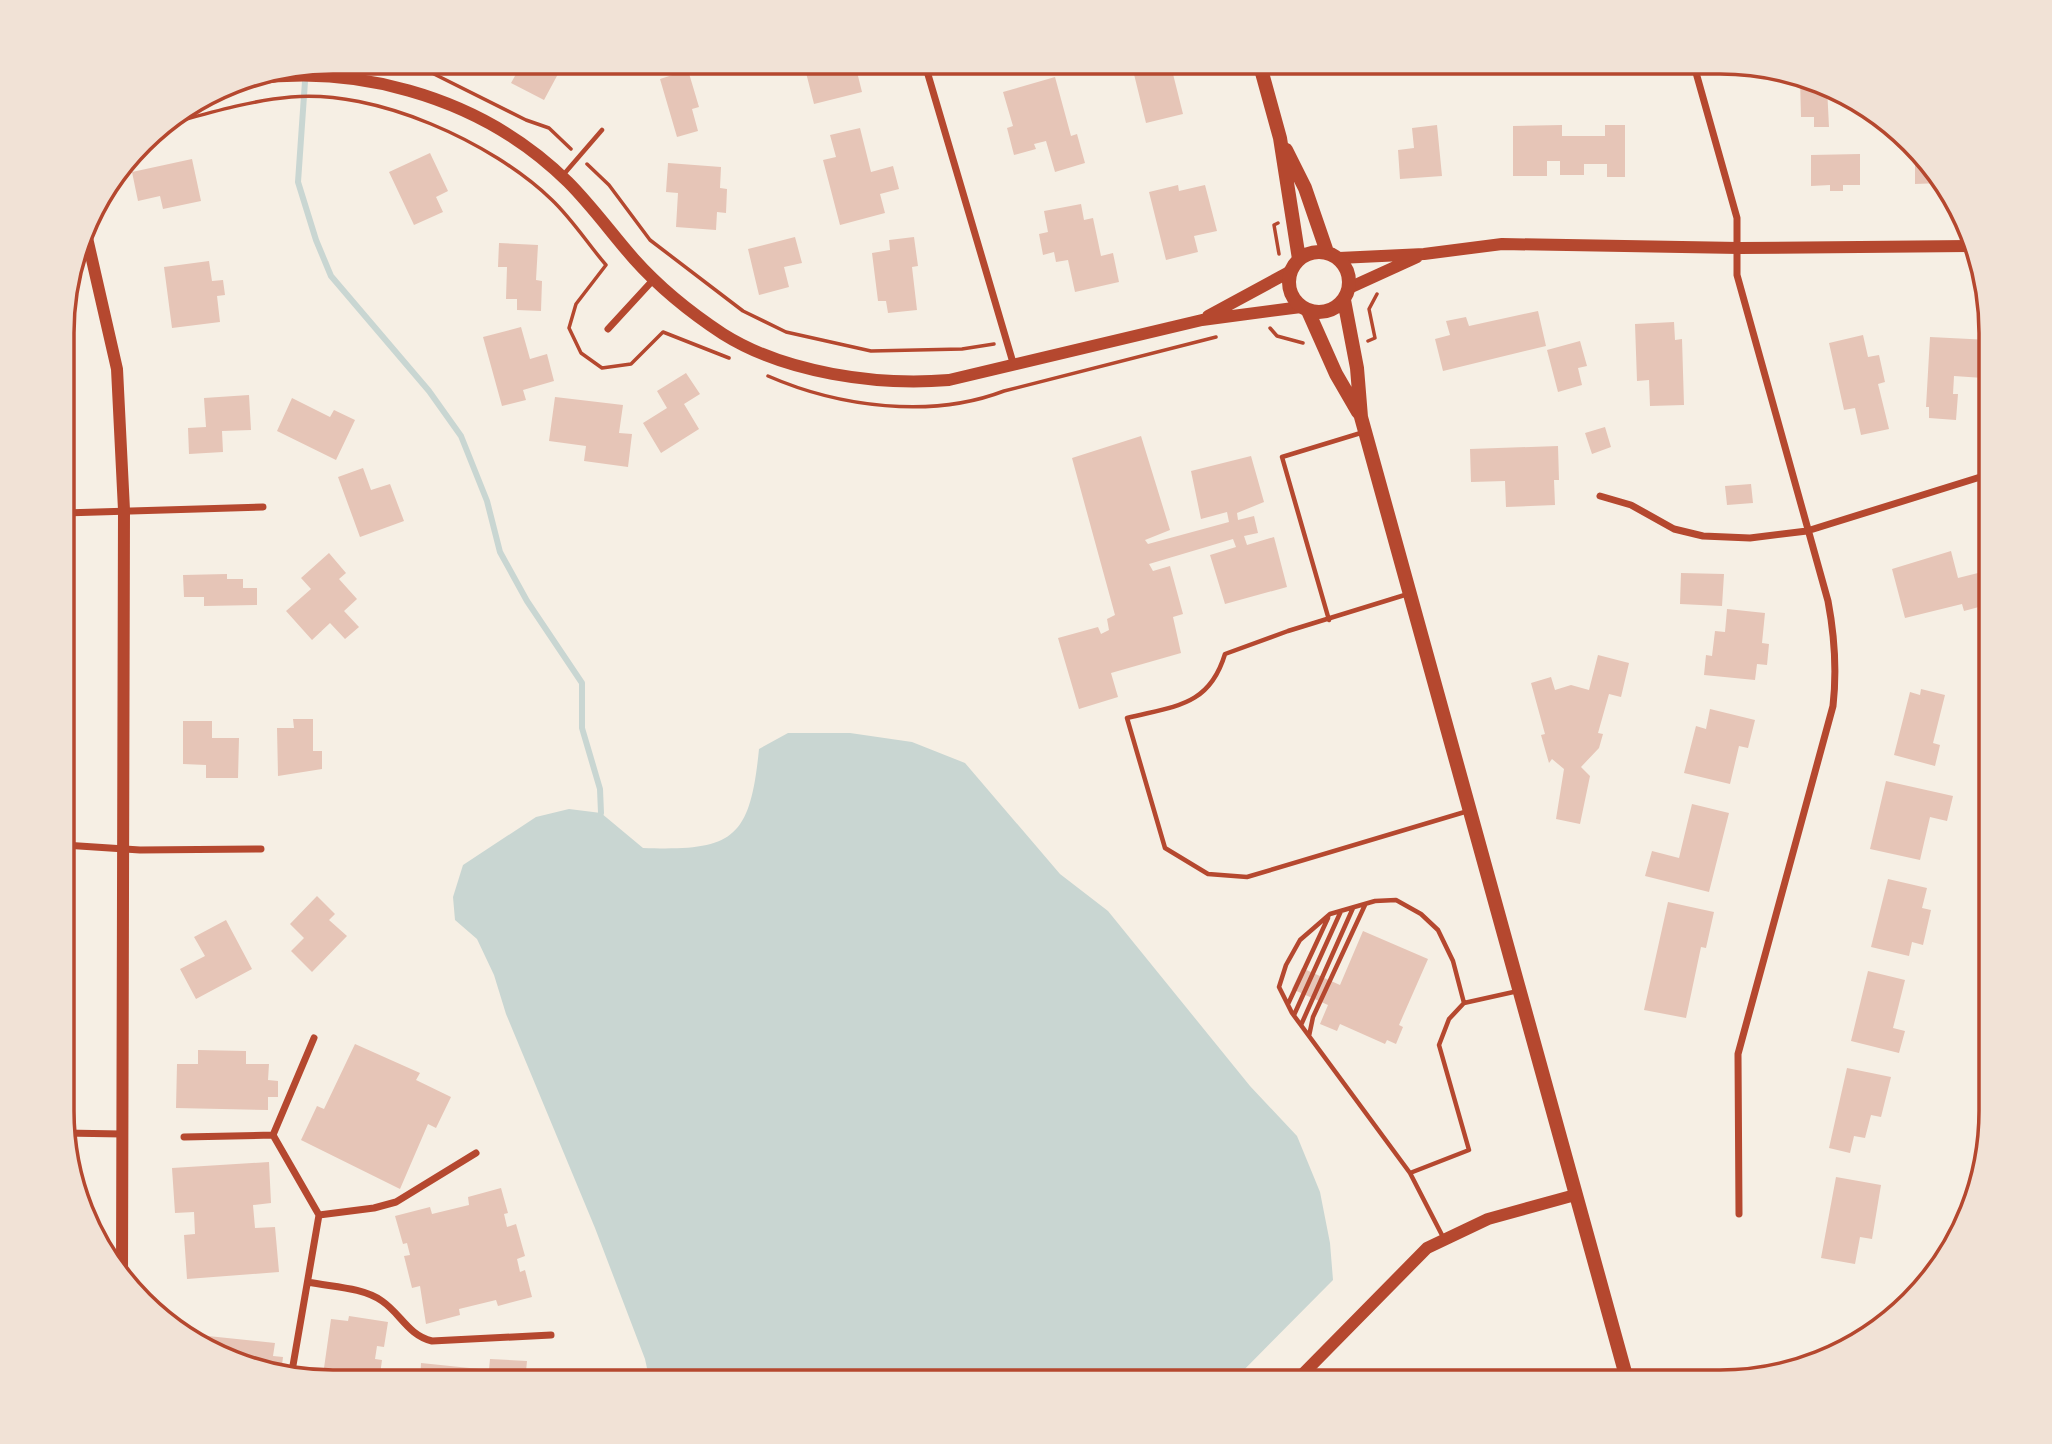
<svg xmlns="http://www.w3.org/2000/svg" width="2052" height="1444" font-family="Ubuntu,sans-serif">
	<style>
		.water { fill: #c9d6d2 }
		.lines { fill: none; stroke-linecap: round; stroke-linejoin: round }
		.stream { stroke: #c9d6d2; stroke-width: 6 }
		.building { fill: #e6c5b7 }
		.path { stroke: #b5482f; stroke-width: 3.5 }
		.service { stroke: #b5482f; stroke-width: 4.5 }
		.minor { stroke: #b5482f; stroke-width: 7 }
		.tertiary { stroke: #b5482f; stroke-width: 12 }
		.secondary { stroke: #b5482f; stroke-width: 14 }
		.rim { fill: none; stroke: #b5482f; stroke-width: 3.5 }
	</style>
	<rect width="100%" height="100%" fill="#f6efe4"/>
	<path class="water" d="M788 733H850L912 742 965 763 1060 874 1108 911 1250 1086 1297 1136 1320 1192 1330 1243 1333 1280 1231 1383 650 1382 645 1359 595 1228 506 1014 494 975 477 939 455 920 453 897 463 865 536 817 569 809 601 813 643 848C733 851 750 840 759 749Z"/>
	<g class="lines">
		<path class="stream" d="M306 67 298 182 316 240 331 276 429 391 461 436 487 501 500 552 527 601 582 683V728L600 789 601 813"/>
	</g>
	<path class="building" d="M510 61H565L544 100 511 83 520 67Z
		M803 61H842L844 71 856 68 862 92 814 104Z
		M1131 62H1170L1183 114 1146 123Z
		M1422 62H1466V63L1425 73Z
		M1566 62H1602L1603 66 1569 74Z
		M688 70 699 107 692 109 698 131 677 137 660 79Z
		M1055 77 1071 136 1077 134 1085 163 1055 172 1046 141 1034 144 1036 149 1014 155 1007 128 1013 126 1003 92Z
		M1800 78H1811L1827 87 1829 127H1814V117H1801Z
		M1437 125 1442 176 1400 179 1398 150 1414 148 1412 128Z
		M1562 125V136H1605V125H1625V177H1607V164H1584V175H1560V161H1547V176H1513V126Z
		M860 128 871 172 893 166 899 189 880 194 885 213 840 225 823 160 836 157 830 135Z
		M430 153 448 191 436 197 443 212 414 225 389 172Z
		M1860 154V185H1843V191H1830V185L1811 186V155Z
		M192 159 201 201 163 209 160 196 138 201 132 172Z
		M1915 162H1923L1942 183 1915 184Z
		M668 163 721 167 720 188 727 189 726 213 717 212 716 230 676 227 678 193 666 192Z
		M1178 185 1179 191 1205 185 1217 231 1194 236 1198 252 1166 260 1149 192Z
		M1081 204 1084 220 1093 218 1101 256 1113 253 1119 282 1075 292 1068 260 1056 262 1054 252 1043 255 1039 234 1048 232 1044 211Z
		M795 237 802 263 784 267 789 287 759 295 748 249Z
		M914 237 918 266 912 267 917 310 888 313 886 301H878L872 253 890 250 889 240Z
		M499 243 538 245 536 280 542 281 541 311 517 310V299H506L507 267H498Z
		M209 261 212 281 223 280 225 295 217 296 220 322 172 328 164 267Z
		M1538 311 1546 346 1443 371 1435 339 1450 335 1446 321 1466 317 1469 326Z
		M1674 322 1675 340 1682 339 1684 405 1650 406 1649 380 1637 381 1635 324Z
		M521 327 530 359 547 354 554 381 523 390 526 400 502 406 483 337Z
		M1863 335 1868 357 1879 355 1885 382 1878 384 1889 429 1861 435 1855 408 1844 410 1829 343Z
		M1930 337 1990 340V404H1981L1983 378 1954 376 1953 394H1958L1956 420 1929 418V407H1926Z
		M1580 341 1587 366 1578 368 1582 385 1558 392 1547 350Z
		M686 373 700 394 684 404 699 429 661 453 643 423 667 408 657 391Z
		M249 395 251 430 222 431 223 452 189 454 188 428 206 427 204 398Z
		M555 397 623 405 619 433 632 434 628 467 584 461 586 446 549 441Z
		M292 398 330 417 334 410 355 420 336 460 277 431Z
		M1605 427 1611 447 1592 454 1585 433Z
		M1141 436 1170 530 1145 540 1148 544 1229 522 1227 512 1201 519 1191 471 1251 456 1264 502 1237 513 1238 520 1254 516 1258 533 1244 536 1247 545 1274 537 1287 587 1225 604 1210 555 1236 547 1233 539 1149 564 1153 571 1170 566 1183 614 1173 617 1181 653 1111 673 1118 697 1079 709 1058 638 1098 627 1101 634 1109 630 1107 619 1115 615 1072 458Z
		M1558 446 1559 480H1554L1555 505 1506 507 1505 481 1471 482 1470 449Z
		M363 468 371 490 390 484 404 521 360 537 338 477Z
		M1751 484 1753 503 1727 505 1725 486Z
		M1951 551 1958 578 1982 572 1990 604 1964 611 1962 604 1905 618 1892 569Z
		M329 553 346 573 339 579 357 599 344 611 359 627 345 639 330 623 312 640 286 611 311 589 301 578Z
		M1681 573 1724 574 1722 606 1680 604Z
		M227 574V579H243V588H257V605L204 606V597H184L183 575Z
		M73 587V627L64 628V588Z
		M1727 609 1765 613 1762 643 1769 644 1767 665 1757 664 1755 680 1704 675 1706 655 1712 656 1715 631 1725 632Z
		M1598 655 1629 663 1621 697 1609 694 1598 733 1603 734 1599 748 1581 767 1590 776 1580 824 1556 819 1564 769 1552 759 1549 763 1541 735 1545 734 1531 683 1551 677 1555 690 1571 685 1589 690Z
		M1921 689 1945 695 1933 743 1940 745 1935 766 1894 755 1910 692 1920 695Z
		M1710 709 1755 720 1748 748 1739 746 1730 784 1684 773 1696 726 1706 729Z
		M293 719H313V751H322V769L278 776 277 728H294Z
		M183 721H212V738H239L238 778H206V765L183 764Z
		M64 754 72 755V785H64Z
		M1886 781 1953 796 1947 821 1930 817 1920 860 1870 849Z
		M1692 804 1729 813 1709 892 1645 876 1652 851 1679 858Z
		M1888 879 1927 888 1922 908 1931 910 1923 945 1912 942 1909 956 1871 947Z
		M317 896 335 914 329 920 347 936 312 972 291 951 304 938 290 924Z
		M1668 902 1714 912 1706 948 1701 947 1686 1018 1644 1010Z
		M226 920 252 969 196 999 180 969 205 956 194 937Z
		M1363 931 1428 959 1399 1025 1403 1027 1396 1044 1387 1040 1385 1044 1340 1024 1337 1031 1320 1024 1328 1005 1292 989 1302 968 1340 985Z
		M1868 971 1905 980 1893 1028 1905 1031 1899 1053 1851 1041Z
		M355 1044 420 1073 416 1080 451 1097 436 1128 428 1124 400 1189 301 1140 317 1106 324 1109Z
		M198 1050 246 1051V1064H269L268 1080 278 1081V1097H268V1110L176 1108 177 1064H198Z
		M1847 1068 1891 1077 1881 1117 1871 1115 1865 1138 1854 1136 1850 1153 1829 1148Z
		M269 1162 271 1203 253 1205 255 1228 275 1227 279 1272 187 1279 184 1235 195 1234 194 1212 175 1213 172 1168Z
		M1836 1177 1881 1185 1872 1239 1860 1237 1855 1264 1821 1258Z
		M501 1188 508 1213 504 1214 507 1227 516 1224 525 1256 517 1259 520 1272 525 1270 532 1297 498 1306 496 1300 459 1309 460 1315 426 1324 420 1286 412 1288 404 1256 410 1255 407 1243 403 1244 395 1216 430 1207 432 1214 469 1205 468 1197Z
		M349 1316 388 1322 384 1347 377 1346 375 1359 382 1360 379 1382H322L331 1319 348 1321Z
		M179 1333 275 1343 273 1356 283 1357 281 1373 245 1368Z
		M490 1359 527 1361 525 1382H420L421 1363 489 1370Z"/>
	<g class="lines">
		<path class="path" d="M392 61 422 68 526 120 549 128 571 149
			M156 127C200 116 245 101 291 97 375 89 492 142 552 200 572 219 588 244 606 265L576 304 569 328 581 353 602 368 631 364 663 332 729 358
			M587 164 609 185 650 240 743 311 786 332 871 351 962 349 994 344
			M1278 223 1274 225 1279 254
			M1270 328 1277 336 1303 343
			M1368 341 1375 338 1369 309 1377 294
			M768 376C839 407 931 419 1004 391L1216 337"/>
		<path class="service" d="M564 174 602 130
			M1408 594 1288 631 1225 654C1209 707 1174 706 1127 718L1165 848 1208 874 1247 877 1468 811
			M1329 620 1282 457 1364 432
			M1288 1004 1328 918
			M1294 1015 1341 911
			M1301 1025 1353 908
			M1309 1036 1313 1017 1365 905
			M1410 1173 1469 1150 1439 1045 1449 1019 1464 1003 1518 991
			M1443 1237 1410 1173 1292 1013 1279 987 1286 965 1300 940 1330 914 1375 901 1396 900 1421 914 1438 930 1453 961 1464 1003"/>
		<path class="minor" d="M924 61 1014 366
			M1693 62 1737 218V275L1828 601C1835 638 1837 670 1833 706L1738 1054 1739 1214
			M608 329 654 279
			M1600 496 1631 505 1674 529 1703 536 1750 538 1807 531 1990 474
			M64 513 263 507
			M64 845 140 850 261 849
			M64 1133 122 1134
			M273 1135 314 1038
			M184 1137 273 1135 319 1215 291 1377
			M319 1215 374 1208 396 1202 476 1153
			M308 1282C331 1287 362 1287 382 1301 401 1314 408 1335 432 1341L551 1335"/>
		<path class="tertiary" d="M225 84C346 58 480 95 568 182 592 206 612 234 634 259 659 287 691 313 723 334 785 373 877 386 949 380L1202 320 1301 307
			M85 229 117 369 124 510 122 1275
			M1339 258 1424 254 1502 244 1739 248 1969 246
			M1349 288 1417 257
			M1208 316 1291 271
			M1294 1383 1427 1248 1488 1219 1575 1195"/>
		<path class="secondary" d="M1259 62 1280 138 1299 259
			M1286 150 1305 188 1327 252
			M1289 282a30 30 0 1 1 60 0a30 30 0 1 1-60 0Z
			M1344 300 1357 368 1361 417 1628 1383
			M1308 311 1336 374 1358 412"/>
	</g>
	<path d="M0 0H2052V1444H0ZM333 74H1720A259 259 0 0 1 1979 333V1111A259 259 0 0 1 1720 1370H333A259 259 0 0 1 74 1111V333A259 259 0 0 1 333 74Z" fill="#f1e2d6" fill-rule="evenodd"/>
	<path class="rim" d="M333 74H1720A259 259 0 0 1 1979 333V1111A259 259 0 0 1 1720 1370H333A259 259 0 0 1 74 1111V333A259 259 0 0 1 333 74Z"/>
</svg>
